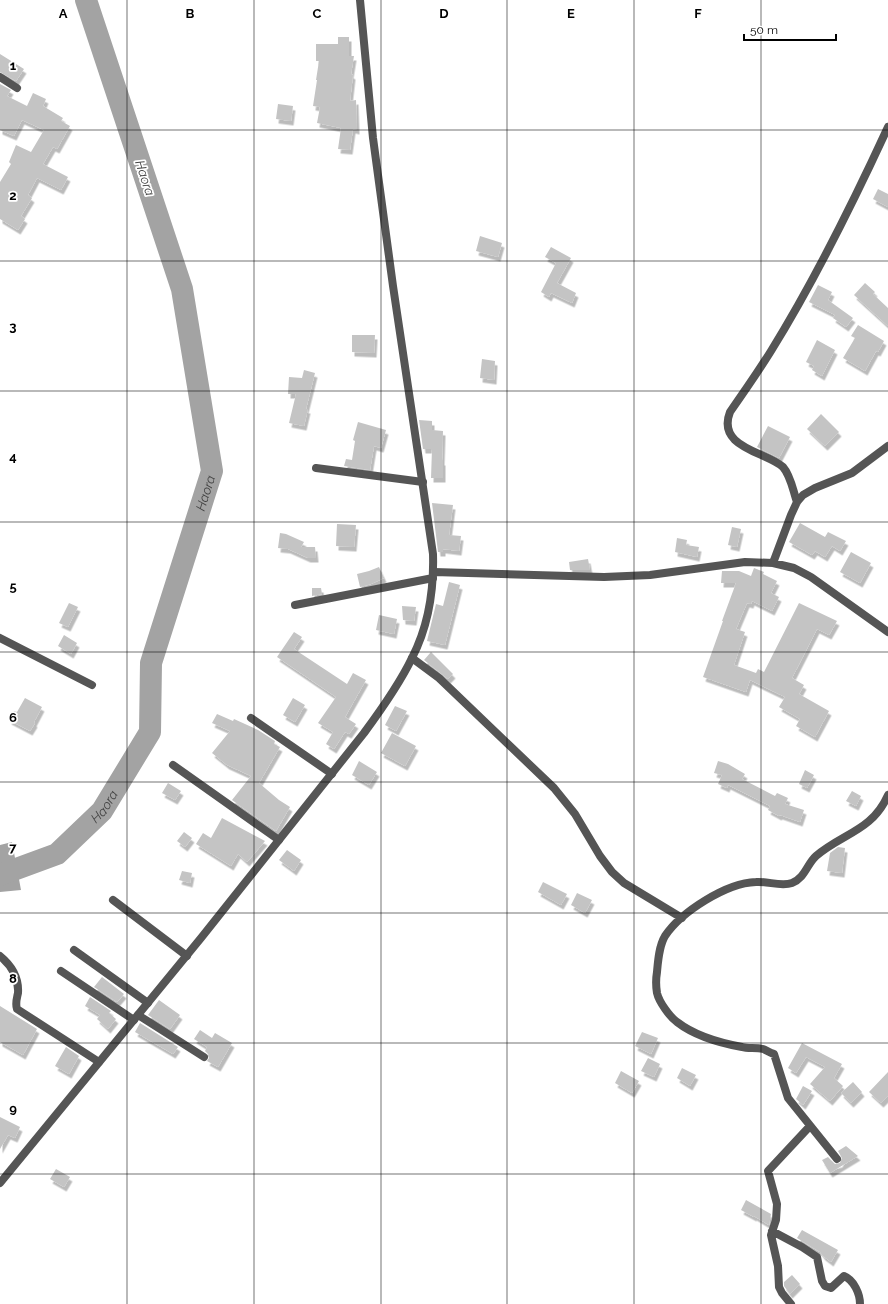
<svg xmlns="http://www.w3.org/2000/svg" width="888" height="1304" font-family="Raleway,sans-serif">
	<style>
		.water { fill: #a3a3a3 }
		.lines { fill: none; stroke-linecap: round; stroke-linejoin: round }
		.river { stroke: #a3a3a3; stroke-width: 22 }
		.building { fill: #c4c4c4; filter: url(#shadow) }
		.minor { stroke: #555; stroke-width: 8 }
		.tertiary { stroke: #555; stroke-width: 8 }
		.grid { fill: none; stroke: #000; stroke-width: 1; stroke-opacity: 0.55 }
		.labels { text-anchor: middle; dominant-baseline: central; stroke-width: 3.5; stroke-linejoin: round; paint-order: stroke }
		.water-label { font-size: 13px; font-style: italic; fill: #444; stroke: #fff }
		.grid-label { font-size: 13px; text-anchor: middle; font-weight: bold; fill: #000; stroke: #fff; stroke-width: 3.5; stroke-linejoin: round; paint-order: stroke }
	</style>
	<defs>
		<filter id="shadow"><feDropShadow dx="2.5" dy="4.5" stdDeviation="0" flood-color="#0004"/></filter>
	</defs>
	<rect width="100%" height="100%" fill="#fff"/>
	<path class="water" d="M12 842 21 890 0 892V845Z"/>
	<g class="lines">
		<path class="river" id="s1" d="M0 875 57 854 102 811 150 732 151 663 212 471 182 289 86 0"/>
	</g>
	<path class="building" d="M338 37H349V56H354L351 74 353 75 350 101 356 100 357 130 353 129 350 150 338 149 341 128 317 123 320 107 313 106 317 80H316L319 61H316V44H338Z
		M0 54 24 69 16 81 0 72Z
		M0 84 11 90 7 96 27 106 33 93 46 99 43 106 63 118 61 121 70 126 57 149 53 147 43 164 68 177 61 190 37 178 28 195 32 198 21 216 25 219 18 230 0 219V182L11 164 9 162 16 145 31 152 44 130 22 120 14 136 0 130Z
		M278 104 293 106 291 121 276 119Z
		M878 189 888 194V207L873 199Z
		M480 236 502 243 498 257 476 251Z
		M551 247 571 258 557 283 576 293 572 303 551 293 549 297 541 292 556 263 545 257Z
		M865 283 875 292 873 294 888 308V326L854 295Z
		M818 285 832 292 828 300 853 318 846 327 833 318 835 315 809 302Z
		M858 325 884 341 878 352 876 351 865 371 843 358 855 338 851 336Z
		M352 335H375L374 353 352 352Z
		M817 340 835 350 822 376 812 370 814 366 806 362Z
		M482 359 495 361 494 380 480 378Z
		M304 370 315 373 306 409H308L304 426 289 423 296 394H288L289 377 302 378Z
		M821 414 839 432 825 446 807 429Z
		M419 420 432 421V430L443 431 442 461H443V478H431L432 449H423Z
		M358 422 386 430 381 448 374 446 370 470 344 466 346 459 352 460 355 441 353 440Z
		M768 426 790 437 779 458 757 447Z
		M432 503 453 505 449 535 461 536 459 551 443 549V552H438Z
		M800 523 825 537 828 532 846 541 840 551 832 546 825 557 815 551 812 555 789 542Z
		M337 524 356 525 354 547 336 546Z
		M732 527 741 529 737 547 728 545Z
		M280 533 286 534 304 542 301 547H315L316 558H308L288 549 278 548Z
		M677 538 687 540 686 545 699 547 697 557 675 552Z
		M851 552 871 563 860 583 840 572Z
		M588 559 590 570H570L569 562Z
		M379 567 384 578 371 584 360 587 357 574 369 571Z
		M754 568 764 572 763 574 777 581 771 593 779 597 772 611 752 601 751 604 747 603 736 629 745 632 734 665 756 673 758 669 764 672 799 603 837 621 829 635 817 629 792 678 804 685 799 694 829 711 815 737 796 726 800 719 779 707 785 697 750 680 746 692 703 677 723 621H722L736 583H721L722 571H739L751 576Z
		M449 582 460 585 445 645 427 641 436 604 443 606Z
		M312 588H321L322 594 312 596Z
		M69 603 78 607 68 627 59 623Z
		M402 606 416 607 414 621 403 620Z
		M379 615 397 619 394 634 376 630Z
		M294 632 302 637 294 649 347 684 353 673 366 680 345 717 356 724 349 734 345 732 334 749 326 744 333 732 318 723 336 697 277 657Z
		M64 635 77 643 71 654 58 646Z
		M431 652 453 674 448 679 424 660Z
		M25 698 42 707 34 722 35 723 30 731 9 720 14 711 17 712Z
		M293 698 305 705 295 722 283 715Z
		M395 706 407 711 396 731 385 725Z
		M217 714 233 721 234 719 258 730 275 741 274 744 280 747 259 783 279 800 290 807 276 831 232 800 251 776 227 765 212 753 230 731 212 723Z
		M392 733 416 746 405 766 381 753Z
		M359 761 377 772 369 785 352 775Z
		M718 761 728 764 745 774 742 779 775 796 777 793 788 798 785 804 804 810 800 822 780 815 779 816 768 810 770 806 728 785 727 788 718 784 722 775 714 773Z
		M805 770 814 775 807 788 799 784Z
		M168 783 181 791 175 800 162 793Z
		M852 791 861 796 856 806 846 801Z
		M222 818 265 841 247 862 238 854 231 866 196 844 203 833 211 838Z
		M184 832 192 838 185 847 177 841Z
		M838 847 845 848 842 873 827 871 830 853Z
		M287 850 301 860 294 871 279 860Z
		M182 871 192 873 190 883 179 880Z
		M543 882 567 894 561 905 538 892Z
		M577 893 592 900 585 913 571 905Z
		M102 977 124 994 117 1002 94 987Z
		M90 997 111 1011 109 1013 116 1019 108 1029 97 1019 100 1015 85 1006Z
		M159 1000 180 1015 170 1029 148 1015Z
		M0 1006 37 1029 23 1055 0 1042Z
		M140 1023 178 1047 173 1054 135 1032Z
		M200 1030 212 1038 215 1033 232 1043 218 1067 207 1061 209 1058V1055L205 1051 207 1047 194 1039Z
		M642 1032 658 1038 651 1054 635 1046Z
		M802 1043 842 1064 834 1078 843 1086 830 1101 810 1084 825 1067 806 1057 796 1073 788 1068Z
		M66 1047 79 1056 69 1074 55 1066Z
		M648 1058 660 1064 654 1077 641 1071Z
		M682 1068 696 1075 690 1086 677 1078Z
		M621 1071 639 1081 632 1093 615 1083Z
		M888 1072V1096L881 1103 869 1092Z
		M853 1082 862 1092 851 1103 841 1093Z
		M803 1086 812 1091 803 1105 796 1099Z
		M0 1117 20 1127 15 1138 8 1135 0 1149Z
		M846 1146 858 1156 830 1173 822 1160 828 1157 835 1164 840 1163 842 1158 838 1151Z
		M56 1169 70 1177 64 1187 50 1179Z
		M746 1200 771 1214 769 1225 754 1216V1217L741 1210Z
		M802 1230 838 1250 831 1262 823 1256 820 1252 797 1238Z
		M792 1275 800 1284 790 1294 784 1286V1282Z"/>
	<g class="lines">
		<path class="minor" d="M0 77 17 88
			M316 468 423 482
			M797 502C793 491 791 476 783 467 767 452 716 448 730 412 744 392 758 372 771 351 815 280 853 203 888 127
			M773 563 791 515 797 502 803 495 815 488 852 473 888 446
			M434 572 604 577 650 575 745 562 773 563 794 568 811 577 888 632
			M295 605 433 578
			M0 638 92 685
			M412 658 439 678 554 788 575 814 600 856 612 872 624 883 682 918
			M251 718 332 774
			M173 765 279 840
			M113 900 187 956
			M74 950 148 1003
			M0 956C11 965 19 978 18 993 17 998 15 1003 17 1009L99 1062
			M61 971 134 1020
			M138 1015 204 1057
			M837 1159 788 1098 774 1054C770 1053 766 1050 763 1049 756 1047 748 1049 742 1047 720 1043 695 1036 677 1022 670 1017 659 1002 657 993 656 987 656 978 657 972 658 961 659 946 665 936 681 912 726 883 756 882 768 881 781 887 792 883 805 878 807 864 816 856 843 833 872 831 888 795
			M772 1231 802 1247 817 1257 822 1281 825 1286 831 1288 844 1276C854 1280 860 1294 860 1304
			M791 1304 782 1293 779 1287 778 1266 771 1235 776 1220 777 1204 768 1171 810 1126"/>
		<path class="tertiary" d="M0 1183 201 938 364 733C381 710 399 685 412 658 428 627 434 589 433 554L393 286 373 138 360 0"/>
	</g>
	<path class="grid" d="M127 0V1304M254 0V1304M381 0V1304M507 0V1304M634 0V1304M761 0V1304M0 130H888M0 261H888M0 391H888M0 522H888M0 652H888M0 782H888M0 913H888M0 1043H888M0 1174H888"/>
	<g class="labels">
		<g class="water-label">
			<text transform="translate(145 178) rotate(72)">Haora</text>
			<text stroke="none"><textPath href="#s1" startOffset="463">Haora</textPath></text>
			<text stroke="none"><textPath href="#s1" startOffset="128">Haora</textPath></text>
		</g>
	</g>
	<g class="grid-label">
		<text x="63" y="18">A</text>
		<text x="190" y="18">B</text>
		<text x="317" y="18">C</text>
		<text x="444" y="18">D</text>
		<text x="571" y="18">E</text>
		<text x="698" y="18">F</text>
		<text x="13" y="70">1</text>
		<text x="13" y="200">2</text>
		<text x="13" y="331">3</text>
		<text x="13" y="461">4</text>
		<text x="13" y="591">5</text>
		<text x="13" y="722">6</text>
		<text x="13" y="852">7</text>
		<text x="13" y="983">8</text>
		<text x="13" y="1113">9</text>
	</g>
	<path d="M744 34v6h92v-6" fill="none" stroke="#000000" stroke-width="2"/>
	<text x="750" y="34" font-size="12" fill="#000000" stroke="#ffffff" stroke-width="3" paint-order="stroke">50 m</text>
</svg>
